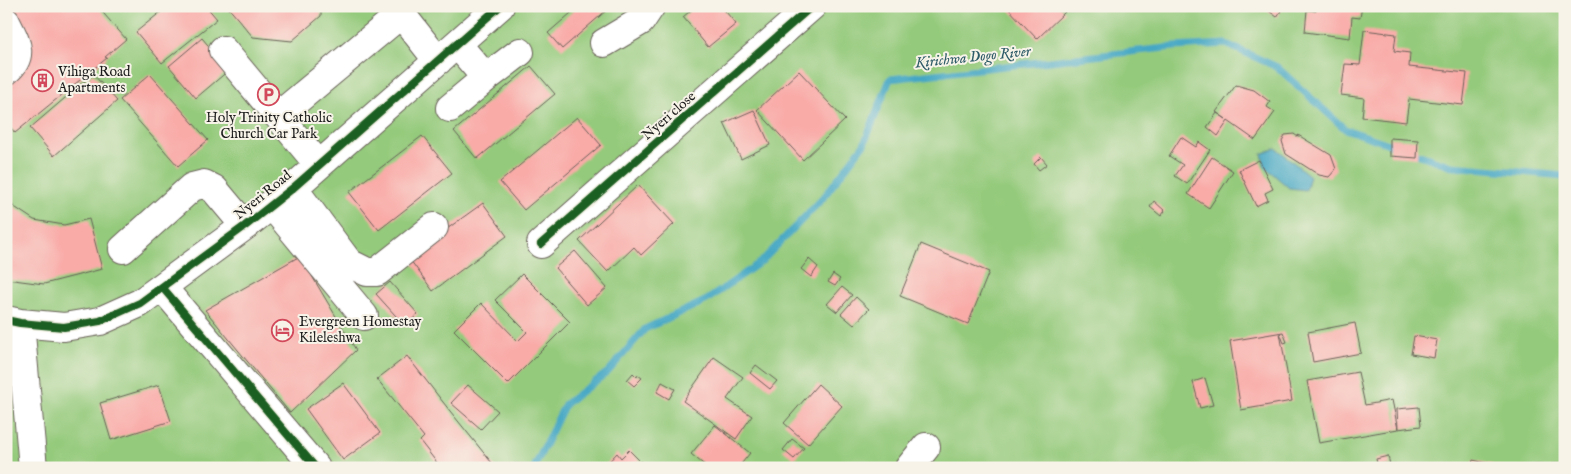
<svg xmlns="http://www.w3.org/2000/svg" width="1571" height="474" font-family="'IM FELL English',serif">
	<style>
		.green { fill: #94ca7c; stroke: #58734c }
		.water { fill: #44a7c4; stroke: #306270 }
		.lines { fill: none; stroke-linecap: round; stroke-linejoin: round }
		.stream { stroke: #44a7c4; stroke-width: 7 }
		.building { fill: #f9aba8 }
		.minor-casing { stroke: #686057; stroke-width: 30 }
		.minor { stroke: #fff; stroke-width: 28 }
		.cycleway-casing { stroke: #f7f3e8; stroke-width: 11 }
		.cycleway { stroke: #1b5e20; stroke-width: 8 }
		.labels { text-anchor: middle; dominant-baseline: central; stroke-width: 4; stroke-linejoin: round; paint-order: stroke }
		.poi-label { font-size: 14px; fill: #1c1c1c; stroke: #f7f3e8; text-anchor: start }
		.street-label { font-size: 14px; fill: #1c1c1c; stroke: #f7f3e8 }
		.water-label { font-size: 15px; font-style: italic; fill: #2e5b68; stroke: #f7f3e8 }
	</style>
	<rect width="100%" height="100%" fill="#f7f3e8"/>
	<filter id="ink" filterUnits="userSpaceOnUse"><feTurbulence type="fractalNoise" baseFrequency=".02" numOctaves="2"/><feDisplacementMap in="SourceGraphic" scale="10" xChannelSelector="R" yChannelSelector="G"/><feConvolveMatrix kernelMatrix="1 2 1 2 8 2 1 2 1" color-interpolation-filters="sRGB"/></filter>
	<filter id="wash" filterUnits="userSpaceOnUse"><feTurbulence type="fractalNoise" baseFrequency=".0096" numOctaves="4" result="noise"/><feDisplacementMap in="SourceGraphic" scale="20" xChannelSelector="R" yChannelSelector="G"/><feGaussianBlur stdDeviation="1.12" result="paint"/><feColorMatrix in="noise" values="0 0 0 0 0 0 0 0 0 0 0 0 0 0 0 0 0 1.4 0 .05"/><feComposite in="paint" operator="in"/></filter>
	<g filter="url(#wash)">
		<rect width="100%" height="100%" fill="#f4dfc5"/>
		<path class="green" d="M6 6H1565V468H6Z"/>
		<path class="water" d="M1276 148 1310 176 1306 190 1289 188 1265 167 1262 154Z"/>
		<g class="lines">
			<path class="stream" d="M1408 151 1452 166 1565 176
				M534 468 565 404 608 372 645 329 707 300 762 261 823 198 864 144 890 79 1174 47 1226 44 1277 67 1345 129 1398 147"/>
		</g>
		<g id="blocks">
			<path class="building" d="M6 6H97L126 39 105 57 107 58 15 133 6 122Z
				M168 6H206L217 19 162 63 136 32Z
				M227 6H321V16L292 41 253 37Z
				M579 6H606L608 9 562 49 548 33Z
				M696 6H721L736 24 708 47 683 17Z
				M1006 6H1059L1065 12 1037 39Z
				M1262 6H1284L1277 17Z
				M1317 6H1362L1360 18 1352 17 1350 38 1305 32 1307 10 1316 11Z
				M1364 30 1396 34 1394 51 1410 53 1409 67 1467 73 1463 105 1409 99 1406 122 1362 117 1364 98 1341 95 1345 64 1360 65Z
				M202 38 229 70 196 98 169 66Z
				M531 66 555 94 477 159 454 131Z
				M799 71 845 120 803 160 757 110Z
				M93 74 117 101 54 156 30 128Z
				M150 74 208 140 178 166 120 100Z
				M1236 85 1254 90 1270 102 1267 107 1275 112 1255 140 1228 121 1218 136 1207 127 1217 113 1226 119 1216 112Z
				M754 110 770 145 741 159 724 123Z
				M577 117 601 145 524 210 500 182Z
				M1294 134 1298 137V135L1331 155 1336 169 1329 177 1319 175 1286 154 1282 141 1285 135Z
				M422 136 452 173 379 230 349 192Z
				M1181 137 1196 147 1199 142 1210 150 1187 184 1175 176 1183 165 1169 156Z
				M1390 138 1418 140 1417 158 1390 156Z
				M1041 157 1047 164 1039 170 1034 164Z
				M1212 157 1233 171 1209 208 1188 194Z
				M1259 160 1273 189 1265 193 1268 200 1256 206 1239 170Z
				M638 185 674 224 641 255 634 247 608 272 579 241Z
				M6 198 13 206 34 220 64 225 89 219 102 269 44 284 6 279Z
				M1154 201 1165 211 1161 216 1150 207Z
				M483 203 507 236 433 291 408 257Z
				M921 244 989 272 968 324 900 296Z
				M575 251 607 288 587 305 555 268Z
				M300 256 356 350 290 413 205 310Z
				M809 259 818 267 811 277 801 269Z
				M522 274 570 322 508 384 454 330 481 303 518 341 527 332 495 300Z
				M833 274 840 279 835 286 828 282Z
				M390 282 418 314 405 326 376 294Z
				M842 287 852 295 837 312 827 304Z
				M856 297 869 309 854 325 841 314Z
				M1355 323 1361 353 1313 362 1308 332Z
				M1283 332 1287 342 1284 343 1280 333 1292 401 1241 410 1230 341Z
				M1414 336 1437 340 1434 358 1411 354Z
				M407 356 450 411 496 468H441L420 441 424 437 377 379Z
				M714 357 743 377 727 399 752 416 736 439 683 401Z
				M756 365 777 381 770 389 750 373Z
				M1358 372 1365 405 1392 400 1398 429 1319 443 1307 381Z
				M633 373 637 377 638 375 642 378 634 386 627 380Z
				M1205 378 1213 405 1200 408 1193 382Z
				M662 382 675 389 669 399 657 392Z
				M343 383 380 433 343 460 306 409Z
				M818 384 842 406 808 444 784 423Z
				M159 385 171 421 111 440 100 403Z
				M468 385 498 411 481 429 451 403Z
				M1419 407 1421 426 1398 429 1397 409Z
				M715 425 750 453 738 468H708L691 454Z
				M792 439 804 448 794 459 783 450Z
				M629 450 644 465 641 468H603L617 453 621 458Z
				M1388 456 1390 465 1378 467 1376 459Z
				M1473 460 1502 467V468H1471Z"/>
		</g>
	</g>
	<g filter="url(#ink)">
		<use href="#blocks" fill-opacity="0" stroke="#686057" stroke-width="1"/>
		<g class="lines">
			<defs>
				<path id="minor" d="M395 6 438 61
					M6 22C15 41 26 55 6 71
					M604 43 641 21 651 6
					M457 44 486 78 520 52
					M223 50 319 165
					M450 108 486 78
					M278 116 401 14
					M293 188 349 263 367 272H377L434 227
					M271 204 364 316
					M541 244 812 6
					M123 249 192 187 204 184 214 189 245 226
					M162 287 316 468
					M6 320 20 323 64 327 100 321 140 303 245 226 293 188 500 6
					M20 323 33 468
					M909 468 926 447"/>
			</defs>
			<use href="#minor" class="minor-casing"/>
			<use href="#minor" class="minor"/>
			<defs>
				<path id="cycleway" d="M541 244 812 6
					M162 287 316 468
					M6 320 20 323 64 327 100 321 140 303 245 226 293 188 500 6"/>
			</defs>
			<use href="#cycleway" class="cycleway-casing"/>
			<use href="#cycleway" class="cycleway"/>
		</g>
	</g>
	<defs>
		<symbol id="building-ring" viewBox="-11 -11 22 22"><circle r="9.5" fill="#f7f3e8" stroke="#d1495b" stroke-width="1.5"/><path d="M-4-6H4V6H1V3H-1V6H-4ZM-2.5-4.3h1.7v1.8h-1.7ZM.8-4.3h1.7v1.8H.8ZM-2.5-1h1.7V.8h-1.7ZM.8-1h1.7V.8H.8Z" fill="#d1495b"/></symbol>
		<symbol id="parking-ring" viewBox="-11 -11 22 22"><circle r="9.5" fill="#f7f3e8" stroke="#d1495b" stroke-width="1.5"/><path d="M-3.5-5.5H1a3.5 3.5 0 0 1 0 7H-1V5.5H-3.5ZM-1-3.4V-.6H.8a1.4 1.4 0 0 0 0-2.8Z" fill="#d1495b"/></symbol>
		<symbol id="hotel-ring" viewBox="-11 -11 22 22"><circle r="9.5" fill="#f7f3e8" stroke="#d1495b" stroke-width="1.5"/><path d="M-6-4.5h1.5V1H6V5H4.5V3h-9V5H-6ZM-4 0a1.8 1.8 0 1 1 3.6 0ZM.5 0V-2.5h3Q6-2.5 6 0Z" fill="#d1495b"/></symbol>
	</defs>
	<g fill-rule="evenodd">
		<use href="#building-ring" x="30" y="68" width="25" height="25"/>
		<use href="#parking-ring" x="256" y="82" width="25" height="25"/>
		<use href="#hotel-ring" x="270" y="318" width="25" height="25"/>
	</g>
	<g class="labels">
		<g class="poi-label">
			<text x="58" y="72">Vihiga Road<tspan x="58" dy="16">Apartments</tspan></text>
			<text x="269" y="118" text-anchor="middle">Holy Trinity Catholic<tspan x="269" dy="16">Church Car Park</tspan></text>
			<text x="299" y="322">Evergreen Homestay<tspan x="299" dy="16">Kileleshwa</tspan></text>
		</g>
		<g class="street-label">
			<text transform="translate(669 116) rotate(-41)">Nyeri close</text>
			<text transform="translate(263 195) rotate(-39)">Nyeri Road</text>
		</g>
		<g class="water-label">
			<text transform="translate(973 57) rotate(-6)">Kirichwa Dogo River</text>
		</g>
	</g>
	<rect width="1571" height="474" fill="none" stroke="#f7f3e8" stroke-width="25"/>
</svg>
